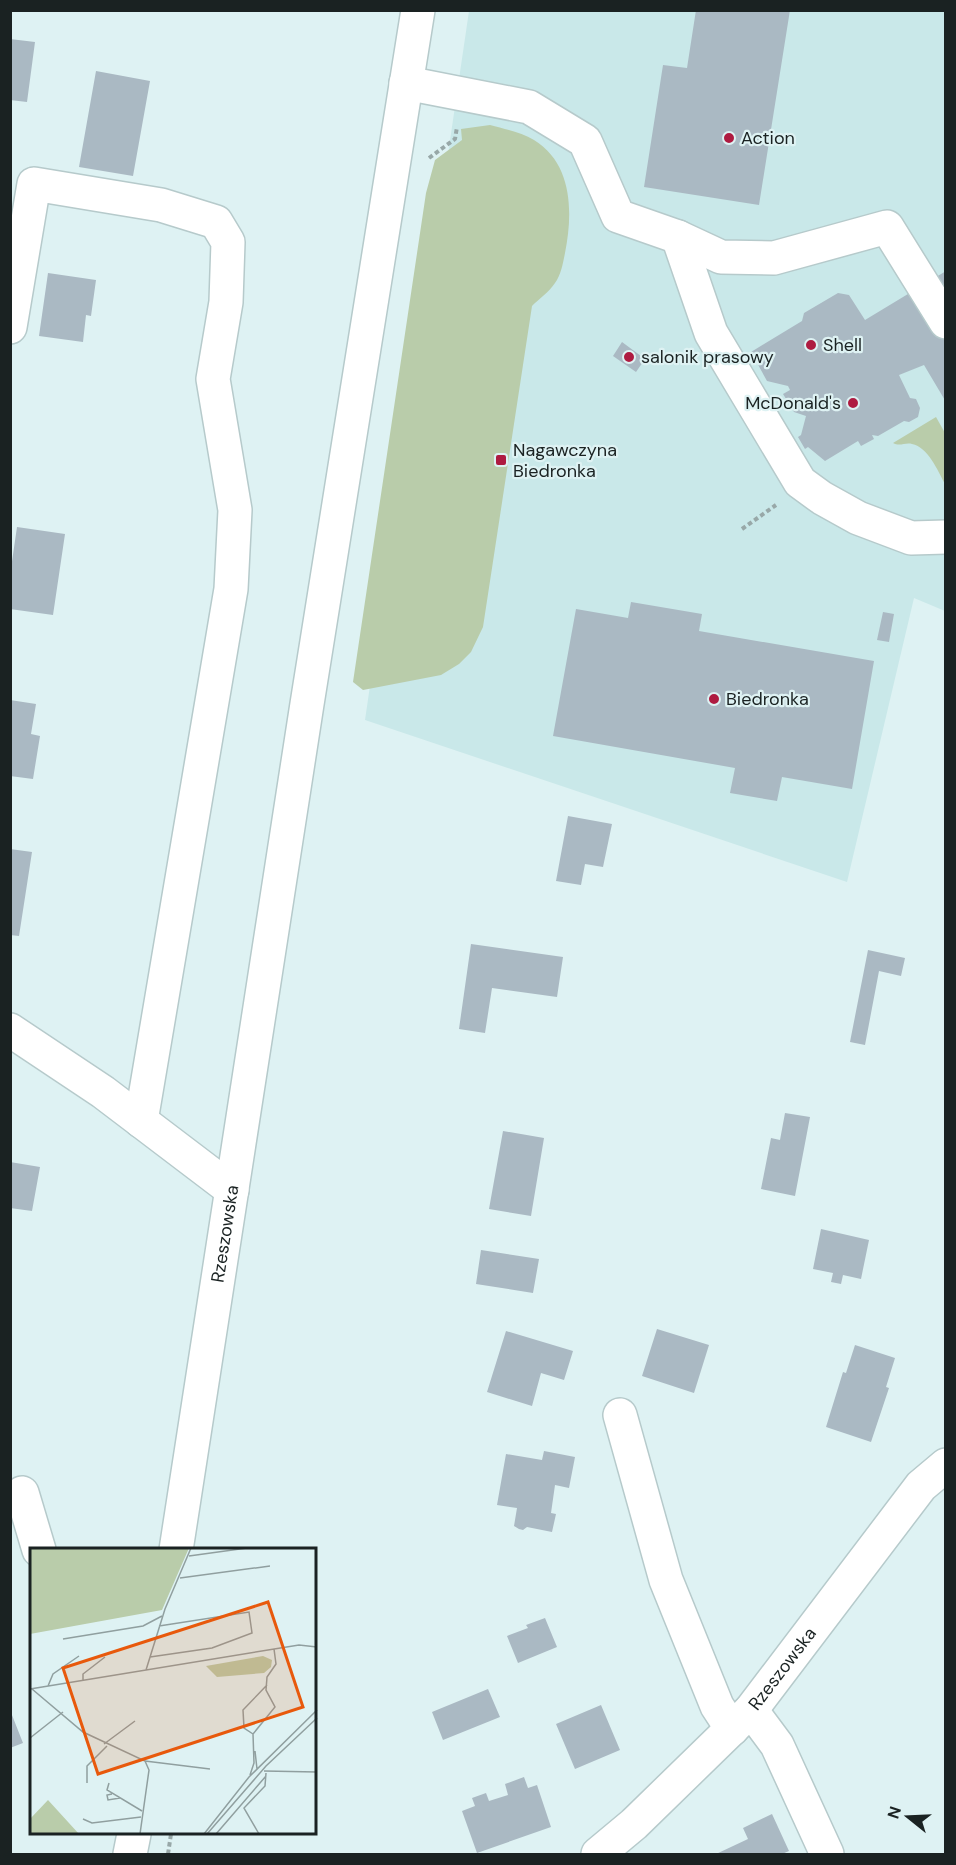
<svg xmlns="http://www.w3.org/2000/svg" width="956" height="1865" font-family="'DM Sans',sans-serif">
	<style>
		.built { fill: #c9e8e9 }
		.green { fill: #b9ccaa }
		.building { fill: #aab9c3 }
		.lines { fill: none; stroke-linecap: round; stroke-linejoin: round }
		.minor-casing { stroke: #b6cacb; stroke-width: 36 }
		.path { stroke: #98a8a8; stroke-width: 4; stroke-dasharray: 4.5 3; stroke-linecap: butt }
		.minor { stroke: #fff; stroke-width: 33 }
		.poi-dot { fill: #ae1b41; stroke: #def2f3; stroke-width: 2 }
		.labels { text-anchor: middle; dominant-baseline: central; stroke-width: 4.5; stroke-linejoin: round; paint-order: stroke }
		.poi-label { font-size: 18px; fill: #1a2222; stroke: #def2f3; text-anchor: start }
		.street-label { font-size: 18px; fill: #1a2222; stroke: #def2f3 }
		.inset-road { fill: none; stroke: #909f9f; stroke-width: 1.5 }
		.view { fill: #e8590c; fill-opacity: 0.15; stroke: #e8590c; stroke-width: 3 }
		.inset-edge { fill: none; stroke: #1a2222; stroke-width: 3 }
	</style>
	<rect width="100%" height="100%" fill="#def2f3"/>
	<path class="built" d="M469 11H945V611L914 598 847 882 365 720Z"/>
	<path class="green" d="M490 125C504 129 521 132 534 140 573 164 573 213 565 253 563 263 561 275 555 283 549 292 539 299 532 306L483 627 471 652 459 664 441 675 363 690 353 682 426 193 435 160 462 140 461 129Z
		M936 417 945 433V484C938 471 928 447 912 444 905 442 900 447 893 443Z"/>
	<path class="building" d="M696 10H790L759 205 644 187 663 65 687 68Z
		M10 39 35 42 27 102 10 100Z
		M96 71 150 81 133 176 79 167Z
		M946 271V402L924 365 899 375 910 398 916 399 920 408 918 417 909 422 904 421 878 436 872 435 874 439 861 446 858 441 825 461 808 447 805 449 798 437 801 435 806 416 794 412 783 394 790 390 788 386 767 381 751 352 802 321 804 313 838 293 849 295 865 320Z
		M48 273 96 280 91 316 86 315 83 342 39 336Z
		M622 342 645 359 636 372 613 356Z
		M17 527 65 534 53 615 10 609V575Z
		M631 602 702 614 699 631 874 661 852 789 782 777 777 801 730 793 735 768 553 736 576 609 628 618Z
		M883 612 894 614 889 642 877 640Z
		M10 700 36 704 31 734 40 736 33 779 10 776Z
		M568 816 612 824 603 867 585 864 581 885 556 881Z
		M10 849 32 852 19 936 10 935Z
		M471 944 563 957 557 997 492 988 485 1033 459 1029Z
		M868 950 905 958 901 976 879 971 865 1045 850 1042Z
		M785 1113 810 1117 795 1196 761 1189 771 1138 780 1140Z
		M503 1131 544 1138 531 1216 489 1209Z
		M10 1162 40 1167 32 1211 10 1208Z
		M821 1229 869 1240 861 1279 843 1275 841 1284 831 1282 833 1273 813 1269Z
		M481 1250 539 1259 533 1293 476 1284Z
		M657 1329 709 1345 694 1393 642 1376Z
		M506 1331 573 1351 564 1380 541 1373 532 1406 487 1392Z
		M855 1345 895 1358 886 1387 889 1388 871 1442 826 1427 843 1372 846 1373Z
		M544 1451 575 1457 569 1488 555 1485 551 1513 556 1514 552 1532 527 1527 523 1530 519 1529 514 1526 517 1508 497 1505 506 1454 542 1460Z
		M545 1618 557 1647 518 1663 507 1636 528 1628 526 1625Z
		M488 1689 500 1717 443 1740 432 1712Z
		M601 1705 620 1750 575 1769 556 1724Z
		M10 1710 23 1743 10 1748Z
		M524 1777 528 1788 537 1785 551 1827 477 1853 462 1811 475 1806 472 1798 486 1793 489 1801 508 1795 505 1784Z
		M772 1814 789 1851 782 1854H716L748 1839 743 1828Z"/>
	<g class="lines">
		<defs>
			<g id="minor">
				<path d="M406 83 529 107 585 141 618 216 678 237 721 257 774 258 887 227 946 322"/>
				<path d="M678 237 711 333 800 482 822 498 858 518 911 538 946 537"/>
				<path d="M10 327 34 184 161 205 216 222 228 242 226 302 213 379 235 510 231 589 141 1121"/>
				<path d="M10 1030 103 1092 232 1190"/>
				<path d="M620 1415 666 1580 717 1706 732 1729"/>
				<path d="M22 1493 39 1550"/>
				<path id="s1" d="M176 1550 307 704 418 10"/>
				<path d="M751 1710 777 1745 827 1854"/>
				<path d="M130 1854 134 1834"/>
				<path id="s2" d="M598 1854 634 1824 751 1710 921 1486 946 1465"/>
			</g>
		</defs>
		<use href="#minor" class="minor-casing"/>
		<path class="path" d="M429 158 455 139 457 127
			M742 529 776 505
			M168 1854 171 1834"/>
		<use href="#minor" class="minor"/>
	</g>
	<g class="poi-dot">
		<circle cx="729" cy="138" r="6"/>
		<circle cx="811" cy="345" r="6"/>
		<circle cx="629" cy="357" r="6"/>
		<circle cx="853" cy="403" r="6"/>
		<rect x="495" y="454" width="12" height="12" rx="3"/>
		<circle cx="714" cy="699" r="6"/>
	</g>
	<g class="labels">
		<g class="poi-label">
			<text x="741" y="138">Action</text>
			<text x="823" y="345">Shell</text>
			<text x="641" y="357">salonik prasowy</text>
			<text x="841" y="403" text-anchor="end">McDonald's</text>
			<text x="513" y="450">Nagawczyna<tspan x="513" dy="21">Biedronka</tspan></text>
			<text x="726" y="699">Biedronka</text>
		</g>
		<g class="street-label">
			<text stroke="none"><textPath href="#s1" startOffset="320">Rzeszowska</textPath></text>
			<text stroke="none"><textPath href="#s2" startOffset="262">Rzeszowska</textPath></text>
		</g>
	</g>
	<g transform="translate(30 1548)">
		<rect width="286" height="286" fill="#def2f3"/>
		<path d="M0 0H159L132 62 0 86ZM233 108 242 112 241 119 234 125 187 129 176 118ZM18 252 49 286H0V271Z" fill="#b9ccaa"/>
		<path class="inset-road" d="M159 8 217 0M150 30 240 18M33 91 113 78 132 68M120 109 182 100 222 85 219 64 129 78M116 122 135 61 161 0M53 132V126L75 109M18 138 23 126 49 108M0 141 269 97 287 99M2 141 53 184 115 213 119 222 110 286M223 186 214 180 213 162 237 137M0 190 33 164M74 196 105 173M225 203 227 221M115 213 180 221M234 223 287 224M220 227 224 215 223 186 245 159 236 142 237 129 246 116 244 101M57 235V218L77 198M79 235 77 242 112 263M82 246 77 247 78 252 90 250M53 271 62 275 111 269M174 286 219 229 287 162M177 286 236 218 287 170M186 286 236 228M229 286 214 260 235 238 236 225"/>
		<path class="view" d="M238 54 273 159 68 226 33 120Z"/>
		<rect width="286" height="286" class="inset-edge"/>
	</g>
	<rect width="956" height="1865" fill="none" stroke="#1a2222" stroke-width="24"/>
	<g transform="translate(908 1817) rotate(288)" stroke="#def2f3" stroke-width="4.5" paint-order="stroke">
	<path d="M0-4.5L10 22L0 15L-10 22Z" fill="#1a2222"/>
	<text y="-9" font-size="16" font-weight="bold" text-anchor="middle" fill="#1a2222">N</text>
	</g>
</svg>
